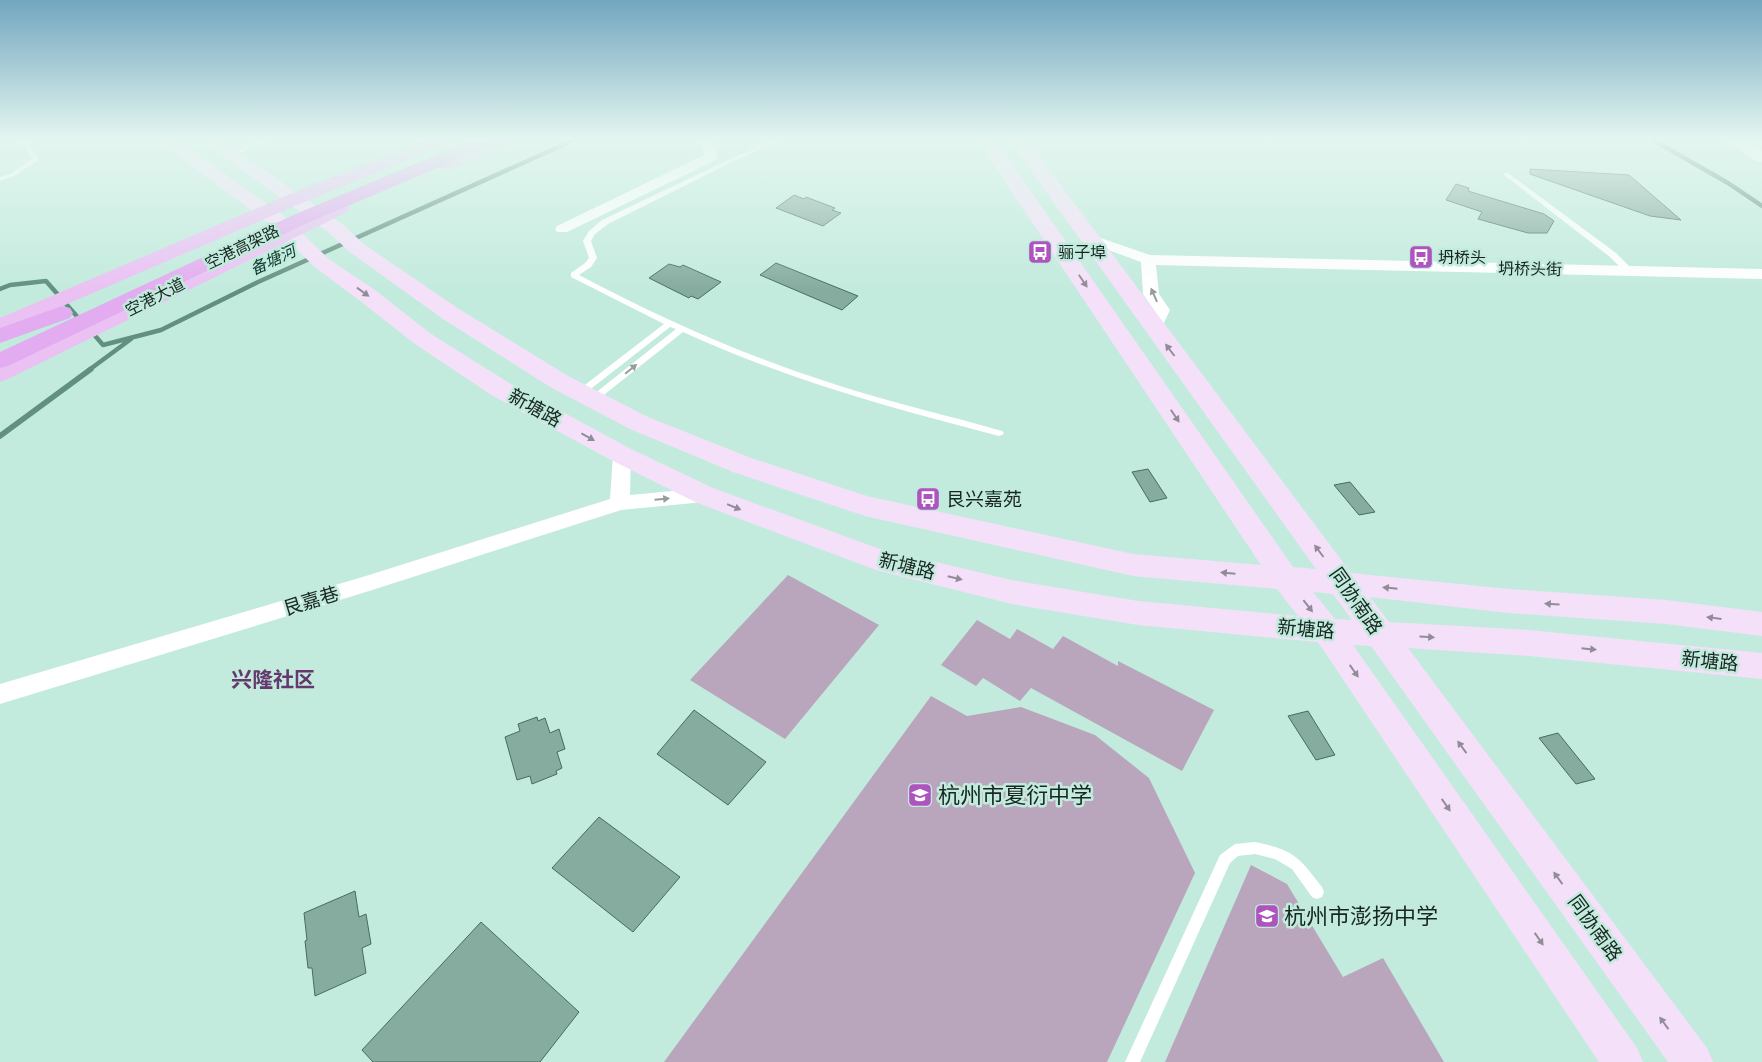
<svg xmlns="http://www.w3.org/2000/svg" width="1762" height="1062" font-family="Figtree,'Noto Sans SC',sans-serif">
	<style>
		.green { fill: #b9a6bd }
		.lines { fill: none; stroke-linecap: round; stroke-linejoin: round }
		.stream-far1 { stroke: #619081; stroke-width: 4.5 }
		.stream { stroke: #619081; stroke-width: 5.5 }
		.building { fill: #86ac9f; stroke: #476b60 }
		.service { fill: #fff; fill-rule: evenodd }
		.minor { fill: #fff; fill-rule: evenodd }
		.tertiary { fill: #fff; fill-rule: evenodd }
		.secondary { fill: #f5e0f9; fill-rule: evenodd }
		.primary { fill: #ebc1f4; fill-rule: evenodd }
		.trunk { fill: #e4acf0; fill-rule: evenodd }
		.oneway { fill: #918c98 }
		.oneway2 { fill: #979d9b }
		.labels { text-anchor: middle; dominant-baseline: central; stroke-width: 5; stroke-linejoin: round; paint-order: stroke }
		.far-street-label { font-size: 16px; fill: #172621; stroke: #c3ebdd }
		.far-poi-label { font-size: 16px; fill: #172621; stroke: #c3ebdd; text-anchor: start }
		.far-water-label { font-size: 16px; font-style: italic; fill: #0d392e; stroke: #c3ebdd }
		.street-label { font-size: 19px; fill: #172621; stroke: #c3ebdd }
		.poi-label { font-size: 19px; fill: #172621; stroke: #c3ebdd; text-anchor: start }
		.quarter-label { font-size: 21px; font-weight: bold; fill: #66396e; stroke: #c3ebdd }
		.near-poi-label { font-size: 22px; fill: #172621; stroke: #c3ebdd; text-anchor: start }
	</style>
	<rect width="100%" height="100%" fill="#c3ebdd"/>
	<path class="green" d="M788 575 879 625 785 739 690 680Z
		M977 620 1010 639 1017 629 1053 649 1063 636 1118 666V661L1214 710 1182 771 1031 688 1020 701 983 678 976 686 941 665Z
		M931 696 967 716 1021 707 1095 735 1149 778 1195 873 1107 1062H664Z
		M1251 865 1287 884 1343 977 1383 958 1444 1062H1165Z"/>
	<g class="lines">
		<path class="stream-far1" d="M1653 140 1728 183 1762 206
			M0 289 10 285 46 281 81 321
			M91 331 103 345 161 330 258 282 574 140
			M89 370 131 339"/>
		<path class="stream" d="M0 436 91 369"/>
	</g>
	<path class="building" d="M1530 169 1629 175 1681 220 1650 216 1530 174Z
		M1456 184 1469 188 1468 191 1544 214 1554 221 1547 233H1528L1478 219 1482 212 1446 200Z
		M794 195 804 199 806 197 835 208 832 210 841 213 823 226 776 208Z
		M776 263 858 296 842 310 760 275Z
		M669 264 680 267 683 265 721 282 698 299 691 296 689 298 649 278Z
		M1148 469 1167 498 1150 502 1132 472Z
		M1350 482 1375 512 1359 515 1334 485Z
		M694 710 766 762 728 805 657 754Z
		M1308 711 1335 755 1316 760 1288 716Z
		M537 717 538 721 545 718 550 733 559 729 565 749 557 752 562 768 556 771 557 774 532 784 530 776 517 780 505 737 520 731 518 724Z
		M1558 733 1595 779 1576 784 1539 738Z
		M599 817 680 877 633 932 552 868Z
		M355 891 359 917 366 914 371 944 362 948 366 973 315 996 312 968H308L305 941 307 940 304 913Z
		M481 922 579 1012 540 1062H373L362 1050Z"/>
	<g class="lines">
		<path class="service" d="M18 140H25L31 146 39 160 14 176 0 181V177L10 174 32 159 26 148Z
			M262 140H271L231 156 226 155Z
			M773 140H782L732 162 608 224 595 234 591 241 597 258 591 267 579 275C662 319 748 357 837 385 892 403 947 415 1002 431L1004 433 1002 435 999 436C891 408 785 379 683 332L595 402H589L588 400 589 398 676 329 670 327 583 395H577L576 393 577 391 664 324 571 277V273L585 263 589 258 583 241 589 231 602 220 728 160Z
			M1504 173H1508L1616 253 1632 269V273H1626L1610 257 1504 175Z
			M1255 842C1294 850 1298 856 1322 887L1324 892 1322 897 1317 899 1312 897 1292 869 1275 859 1255 854 1238 856 1230 863 1140 1062H1125L1220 855 1235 844Z"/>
		<path class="minor" d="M699 140H712L718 157 716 160 567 232H557L555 229 557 226 704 155Z
			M1755 140H1762V145L1757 144Z
			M1089 234 1150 255 1762 269V279L1156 265 1159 294 1170 310 1160 331H1148L1146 327 1154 310 1143 294 1141 262 1084 241 1082 238 1084 235Z
			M622 448 629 450 631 455 630 495 704 488 711 490 714 495 711 500 704 502 621 510 366 592 0 704V684L366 576 610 499 613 455 615 450Z"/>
		<path class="tertiary" d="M1726 140H1746L1762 150V162L1756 161Z"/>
		<path class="secondary" d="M156 140H177L284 216 330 260 375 290 431 334 511 384 631 449 713 488 880 549 1012 580 1138 601 1298 616 1277 589 1133 576 865 516 733 472 630 429 552 388 443 319 351 253 328 232 200 140H221L342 224 365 245 459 309 568 376 648 417 751 458 867 496 1133 554 1261 565 977 140H995L1293 567 1316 569 1009 140H1027L1351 573 1508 589 1666 600 1762 612V636L1666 624 1508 613 1370 597 1389 622 1529 630 1762 653V679L1529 656 1408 648 1707 1048 1713 1062H1668L1371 646 1353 645 1637 1048 1643 1062H1599L1318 642 1138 625 1012 604 876 570 695 502 613 461 493 396 415 344 359 300 316 268 270 224ZM1313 592 1333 594 1352 620 1335 619Z"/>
		<path class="primary" d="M425 140H450L447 144 304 202 0 333V318L290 194Z
			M489 140H514L511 144 454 168 447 170 440 168 438 164 440 160Z
			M340 202 347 204 350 208 347 212 8 379 0 382V364L201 267Z"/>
		<path class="trunk" d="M472 140H497L494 144 305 224 8 366 0 368V352L291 216Z
			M62 306 70 308 73 313 70 318 0 343V328Z"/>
	</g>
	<defs><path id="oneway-solid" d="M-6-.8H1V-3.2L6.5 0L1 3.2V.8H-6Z" transform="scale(1.25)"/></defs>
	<g class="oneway">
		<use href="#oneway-solid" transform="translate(1083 281) rotate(56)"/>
		<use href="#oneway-solid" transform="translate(363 292) rotate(36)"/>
		<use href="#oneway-solid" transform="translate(1170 350) rotate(-127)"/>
		<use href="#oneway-solid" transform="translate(1175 416) rotate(56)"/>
		<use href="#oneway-solid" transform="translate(588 437) rotate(29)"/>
		<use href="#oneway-solid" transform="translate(734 507) rotate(22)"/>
		<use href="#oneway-solid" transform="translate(1319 551) rotate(-127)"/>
		<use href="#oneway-solid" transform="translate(1228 573) rotate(-175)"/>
		<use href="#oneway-solid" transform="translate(955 578) rotate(13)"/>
		<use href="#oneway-solid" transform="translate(1390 588) rotate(-174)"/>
		<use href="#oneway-solid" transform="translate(1552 604) rotate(-176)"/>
		<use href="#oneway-solid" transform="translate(1308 606) rotate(52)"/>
		<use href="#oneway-solid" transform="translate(1714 618) rotate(-173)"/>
		<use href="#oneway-solid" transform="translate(1427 637) rotate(4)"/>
		<use href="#oneway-solid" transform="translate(1589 649) rotate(6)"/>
		<use href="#oneway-solid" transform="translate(1354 671) rotate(55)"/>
		<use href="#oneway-solid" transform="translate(1462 747) rotate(-126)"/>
		<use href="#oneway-solid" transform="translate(1446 805) rotate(55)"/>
		<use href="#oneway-solid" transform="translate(1558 878) rotate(-126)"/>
		<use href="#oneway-solid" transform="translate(1539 939) rotate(55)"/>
		<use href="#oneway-solid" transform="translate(1664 1023) rotate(-126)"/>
	</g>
	<g class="oneway2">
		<use href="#oneway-solid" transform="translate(1154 295) rotate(-114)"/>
		<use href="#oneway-solid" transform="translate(631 369) rotate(-39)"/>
		<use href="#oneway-solid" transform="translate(662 499) rotate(-5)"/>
	</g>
	<linearGradient id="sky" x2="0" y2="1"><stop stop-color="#72a6bf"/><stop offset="0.48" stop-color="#e4f6f0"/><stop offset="1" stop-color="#e4f6f0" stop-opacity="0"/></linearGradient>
	<rect width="1762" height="289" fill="url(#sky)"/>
	<defs>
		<symbol id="bus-square" viewBox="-11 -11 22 22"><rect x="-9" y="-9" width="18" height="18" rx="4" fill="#ae54bf" stroke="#c3ebdd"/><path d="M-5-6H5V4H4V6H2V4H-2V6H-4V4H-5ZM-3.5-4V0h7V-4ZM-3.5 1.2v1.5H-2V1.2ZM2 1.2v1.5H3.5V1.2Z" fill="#fff"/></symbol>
		<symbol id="school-square" viewBox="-11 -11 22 22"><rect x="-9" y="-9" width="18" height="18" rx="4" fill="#ae54bf" stroke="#c3ebdd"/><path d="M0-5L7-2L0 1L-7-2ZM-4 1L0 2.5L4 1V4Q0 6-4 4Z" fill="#fff"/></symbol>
	</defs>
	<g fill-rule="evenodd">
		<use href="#bus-square" x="1026" y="238" width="28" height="28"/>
		<use href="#bus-square" x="1407" y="243" width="28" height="28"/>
		<use href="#bus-square" x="914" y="485" width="28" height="28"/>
		<use href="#school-square" x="906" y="781" width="28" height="28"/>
		<use href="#school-square" x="1253" y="902" width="28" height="28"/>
	</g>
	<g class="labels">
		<g class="far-street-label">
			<text transform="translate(242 247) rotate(-26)">空港高架路</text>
			<text transform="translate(1530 269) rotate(1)">坍桥头街</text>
			<text transform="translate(155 297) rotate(-27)">空港大道</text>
		</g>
		<g class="far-poi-label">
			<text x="1058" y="252">骊子埠</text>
			<text x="1438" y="257">坍桥头</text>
		</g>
		<g class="far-water-label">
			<text transform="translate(273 260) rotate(-25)">备塘河</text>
		</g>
		<g class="street-label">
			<text transform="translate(535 408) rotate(29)">新塘路</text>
			<text transform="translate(907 566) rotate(14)">新塘路</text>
			<text transform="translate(311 601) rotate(-17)">艮嘉巷</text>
			<text transform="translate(1356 601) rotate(55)">同协南路</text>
			<text transform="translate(1306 629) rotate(5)">新塘路</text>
			<text transform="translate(1710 661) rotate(6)">新塘路</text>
			<text transform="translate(1595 928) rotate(54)">同协南路</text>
		</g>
		<g class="poi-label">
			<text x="946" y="499">艮兴嘉苑</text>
		</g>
		<g class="quarter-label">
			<text x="273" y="679">兴隆社区</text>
		</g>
		<g class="near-poi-label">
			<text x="938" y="795">杭州市夏衍中学</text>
			<text x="1284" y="916">杭州市澎扬中学</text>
		</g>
	</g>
</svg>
